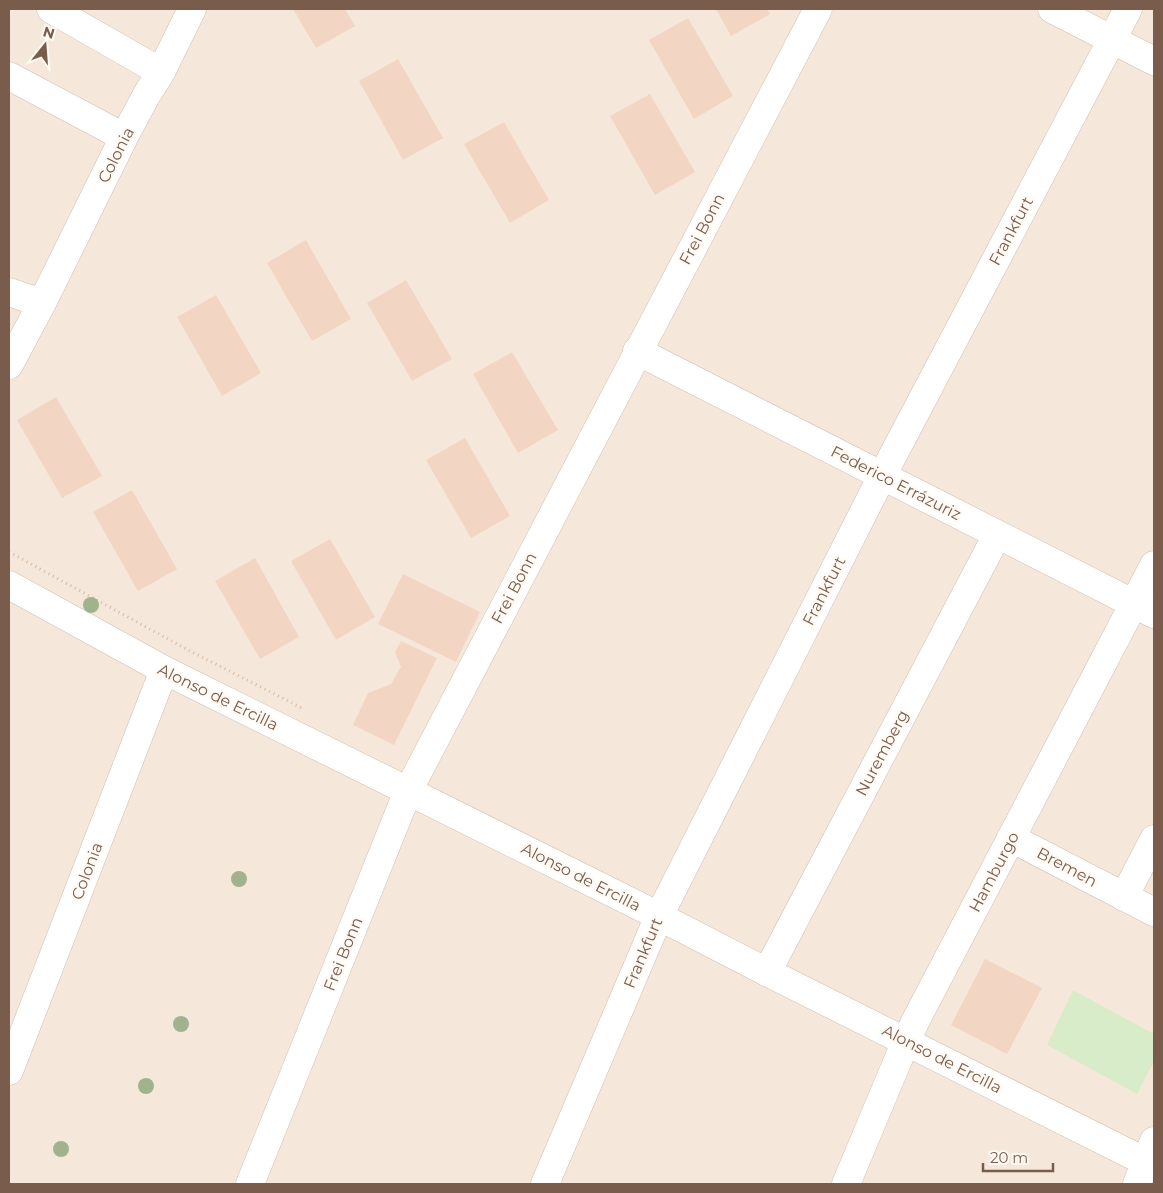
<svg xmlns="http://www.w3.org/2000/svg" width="1163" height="1193" font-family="Montserrat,sans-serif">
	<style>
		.residential { fill: #f5e8da }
		.green { fill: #d8ecc9 }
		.building { fill: #f3d5c3 }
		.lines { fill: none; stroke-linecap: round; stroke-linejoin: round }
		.minor-casing { stroke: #d1beb0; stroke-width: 29 }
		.tertiary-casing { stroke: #d1beb0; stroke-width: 29 }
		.secondary-casing { stroke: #d6c0b0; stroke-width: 29 }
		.path { stroke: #d9b8a5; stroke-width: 3; stroke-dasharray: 1 4; stroke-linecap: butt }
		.minor { stroke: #fff; stroke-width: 28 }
		.tertiary { stroke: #fff; stroke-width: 28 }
		.secondary { stroke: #fff; stroke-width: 28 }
		.tree { fill: #a0b28e }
		.labels { text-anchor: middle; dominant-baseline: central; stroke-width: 4.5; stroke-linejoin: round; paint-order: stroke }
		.street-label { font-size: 16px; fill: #7a5c4d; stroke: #fffaf3 }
	</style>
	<rect width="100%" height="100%" fill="#fdf6ec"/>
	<path class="residential" d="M9 9H1154V1184H9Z"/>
	<path class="green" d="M1073 990 1154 1034V1061L1137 1094 1047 1045Z"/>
	<path class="building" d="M293 9H345L355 26 316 48Z
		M716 9H767L770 14 731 36Z
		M688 18 733 96 694 119 649 40Z
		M398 59 443 138 403 160 359 81Z
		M650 94 695 172 655 195 610 116Z
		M504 122 549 200 510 223 464 144Z
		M306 240 351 319 312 341 267 263Z
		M406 280 452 359 412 381 367 303Z
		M216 295 261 373 222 396 177 317Z
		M512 352 558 430 518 453 473 374Z
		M56 397 102 476 62 498 17 420Z
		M465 438 510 516 471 538 426 460Z
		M132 490 177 569 138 591 93 512Z
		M330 539 375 617 336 640 291 561Z
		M255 558 299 637 260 659 215 581Z
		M403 574 480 612 456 662 378 624Z
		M401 641 437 658 394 745 353 725 368 693 391 684 401 667 395 652Z
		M985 959 1042 988 1007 1054 951 1025Z"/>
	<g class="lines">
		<defs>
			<path id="minor" d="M51 9 161 72
				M1052 9 1154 61
				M9 76 124 137
				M9 292 42 303
				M637 351 1154 614
				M9 365 42 303 124 137 146 96 161 72 192 9
				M1011 838 1154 912
				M1124 897 1154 839
				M767 972 997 535
				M9 1071 164 670
				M545 1184 659 916 882 476 1128 9
				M846 1184 906 1041 917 1018 1154 565
				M1137 1184 1154 1141"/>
			<path id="tertiary" d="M9 585 164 670 408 791 637 905 767 972 1154 1166"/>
			<path id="secondary" d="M250 1184 408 791 818 9"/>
		</defs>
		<use href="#minor" class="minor-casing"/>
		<use href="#tertiary" class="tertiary-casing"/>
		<use href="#secondary" class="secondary-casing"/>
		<path class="path" d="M9 552 190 651 302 708"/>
		<use href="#minor" class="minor"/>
		<use href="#tertiary" class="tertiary"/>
		<use href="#secondary" class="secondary"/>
	</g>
	<g class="tree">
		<circle cx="91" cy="605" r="8"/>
		<circle cx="239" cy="879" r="8"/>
		<circle cx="181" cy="1024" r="8"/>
		<circle cx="146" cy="1086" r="8"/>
		<circle cx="61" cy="1149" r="8"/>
	</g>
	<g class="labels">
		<g class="street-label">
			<text transform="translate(116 155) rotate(-63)">Colonia</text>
			<text transform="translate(702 229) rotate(-62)">Frei Bonn</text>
			<text transform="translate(1011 231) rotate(-62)">Frankfurt</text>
			<text transform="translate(896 483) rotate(27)">Federico Errázuriz</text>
			<text transform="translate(514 588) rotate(-62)">Frei Bonn</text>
			<text transform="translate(824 591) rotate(-63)">Frankfurt</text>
			<text transform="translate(218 697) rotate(26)">Alonso de Ercilla</text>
			<text transform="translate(882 753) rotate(-62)">Nuremberg</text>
			<text transform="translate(1067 867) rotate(28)">Bremen</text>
			<text transform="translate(87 871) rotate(-69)">Colonia</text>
			<text transform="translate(994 872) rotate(-62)">Hamburgo</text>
			<text transform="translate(581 877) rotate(27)">Alonso de Ercilla</text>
			<text transform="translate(643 953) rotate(-67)">Frankfurt</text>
			<text transform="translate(343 954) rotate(-68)">Frei Bonn</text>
			<text transform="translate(942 1059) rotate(27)">Alonso de Ercilla</text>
		</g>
	</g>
	<rect width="1163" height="1193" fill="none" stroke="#7a5c4d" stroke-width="20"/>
	<g transform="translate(45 45) rotate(17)" stroke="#fffaf3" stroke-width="4" paint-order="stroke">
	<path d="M0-4L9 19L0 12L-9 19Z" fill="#7a5c4d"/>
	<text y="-8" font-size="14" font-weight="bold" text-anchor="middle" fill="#7a5c4d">N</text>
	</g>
	<path d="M983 1163v8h70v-8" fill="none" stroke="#7a5c4d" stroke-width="2.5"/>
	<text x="990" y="1163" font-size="15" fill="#7a5c4d" stroke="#fffaf3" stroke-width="4" paint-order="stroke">20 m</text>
</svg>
